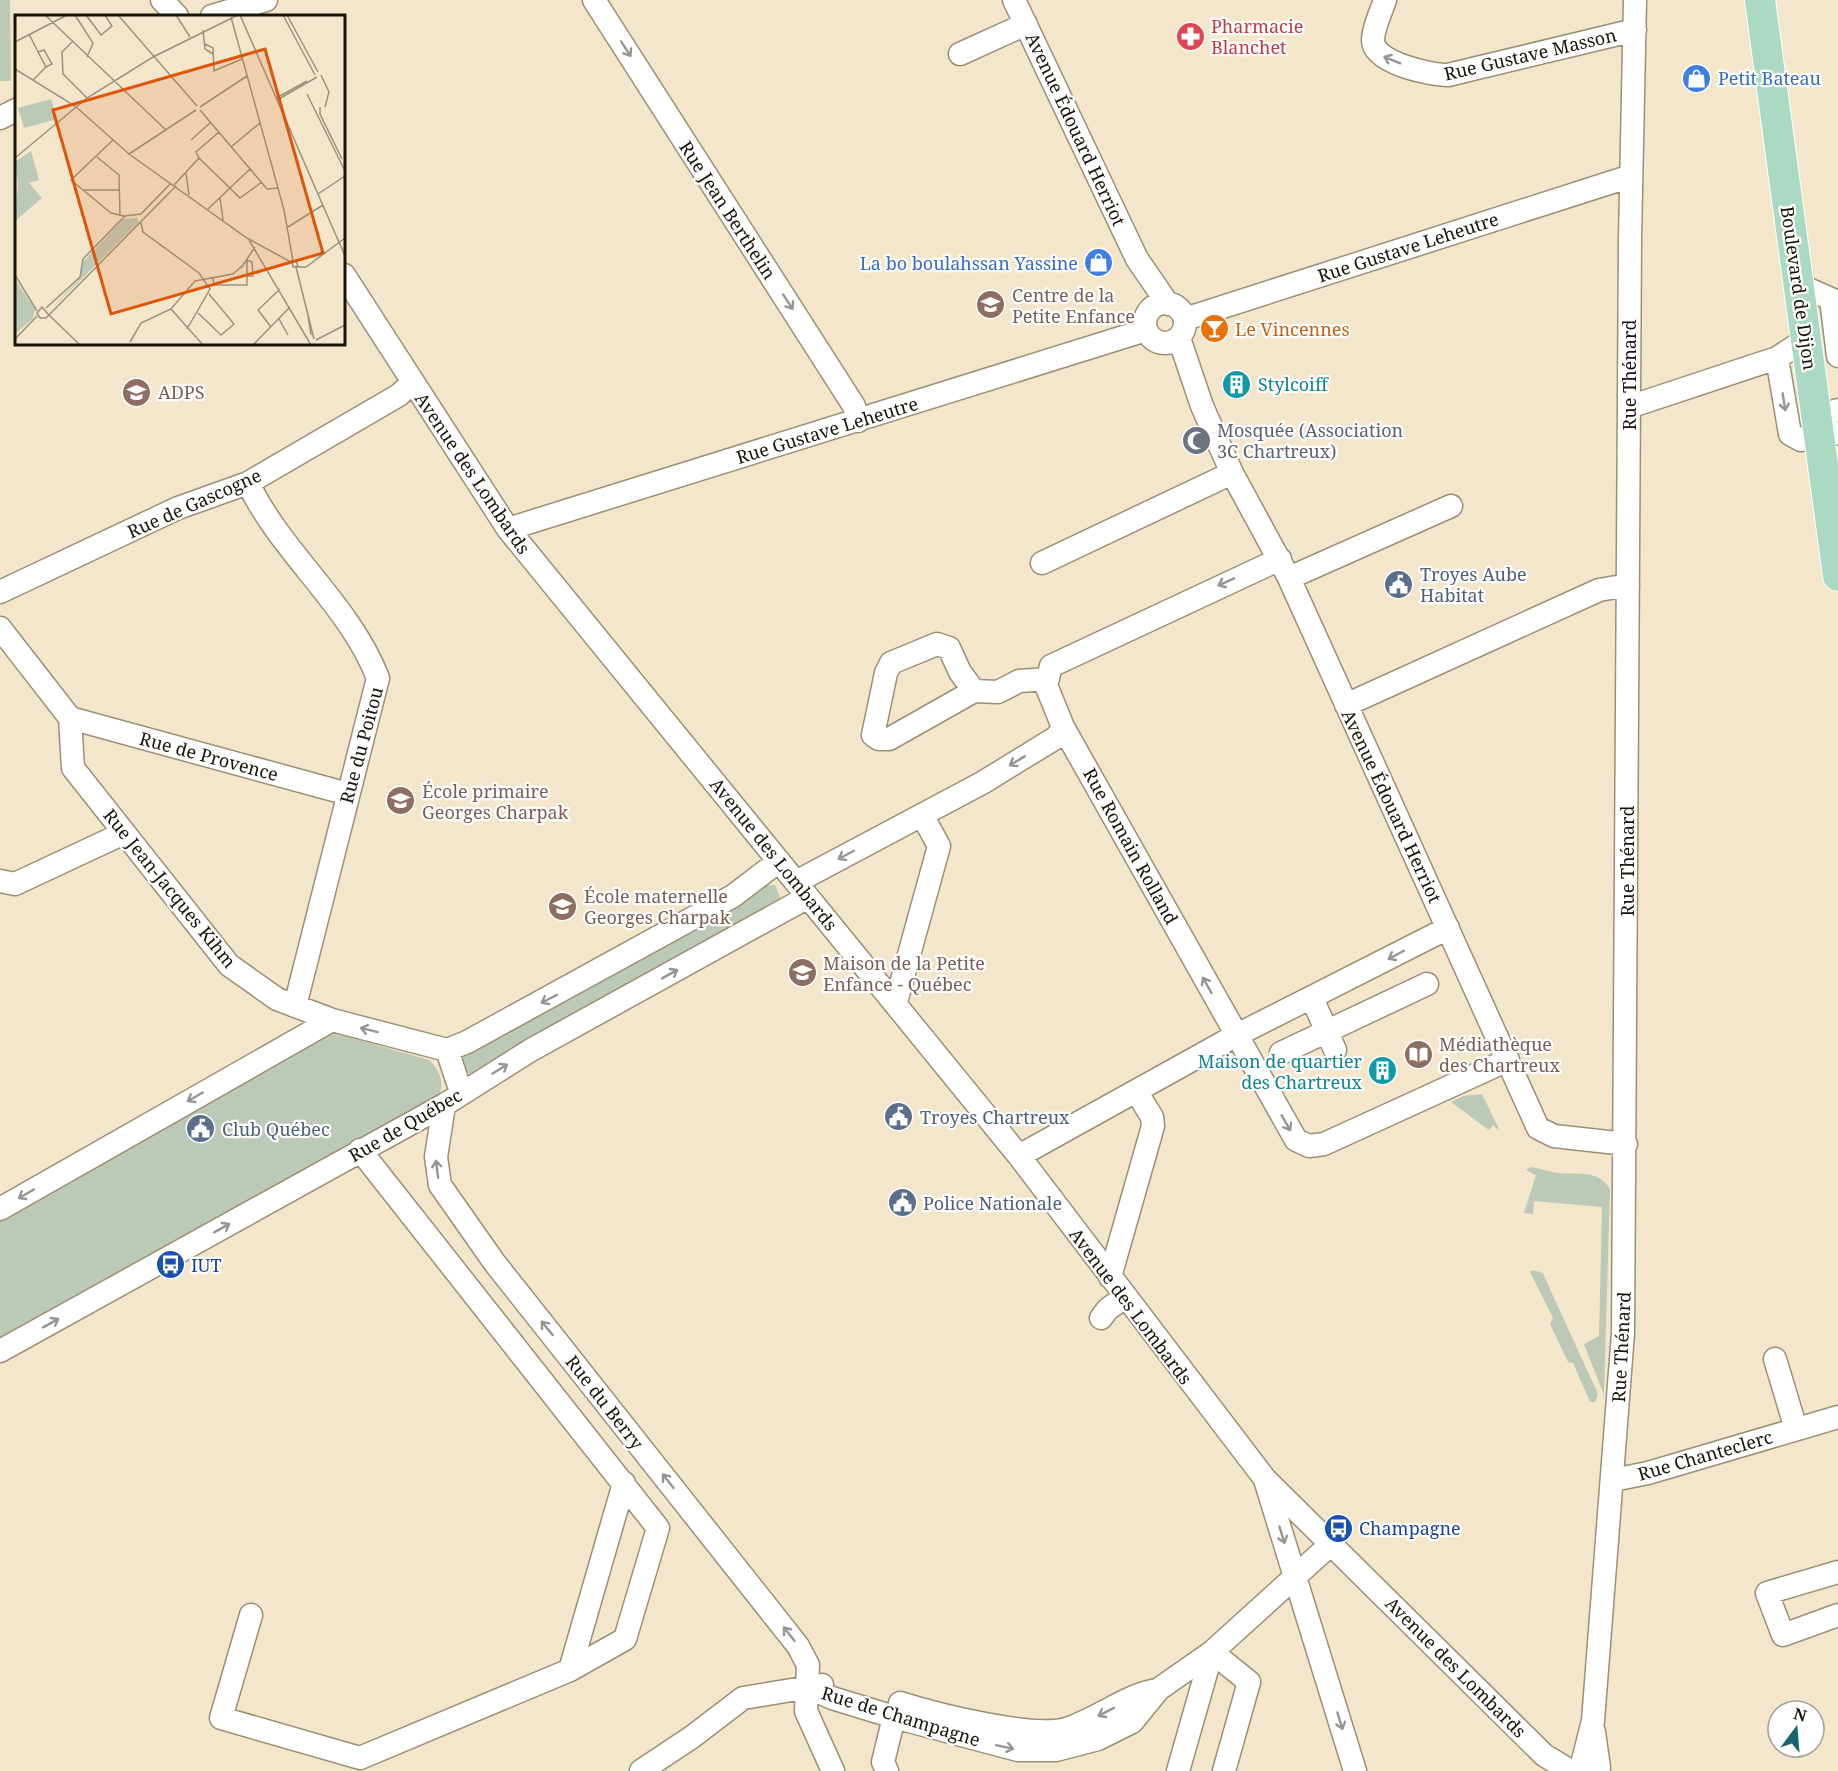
<svg xmlns="http://www.w3.org/2000/svg" width="1838" height="1771" font-family="'Noto Serif',serif">
	<style>
		.green { fill: #bdc9b7 }
		.lines { fill: none; stroke-linecap: round; stroke-linejoin: round }
		.minor-casing { stroke: #9b8f76; stroke-width: 25 }
		.major-casing { stroke: #fff; stroke-width: 32 }
		.minor { stroke: #fff; stroke-width: 22 }
		.major { stroke: #aad9c4; stroke-width: 30 }
		.oneway { stroke: #979591 }
		.labels { text-anchor: middle; dominant-baseline: central; stroke-width: 4.5; stroke-linejoin: round; paint-order: stroke }
		.health-label { font-size: 18px; fill: #be3a42; stroke: #fff; text-anchor: start }
		.street-label { font-size: 18px; fill: #18140a; stroke: #fff }
		.shop-label { font-size: 18px; fill: #366cbe; stroke: #fff; text-anchor: start }
		.education-label { font-size: 18px; fill: #785e54; stroke: #fff; text-anchor: start }
		.food-label { font-size: 18px; fill: #c56008; stroke: #fff; text-anchor: start }
		.culture-label { font-size: 18px; fill: #0d838f; stroke: #fff; text-anchor: start }
		.worship-label { font-size: 18px; fill: #5b616d; stroke: #fff; text-anchor: start }
		.service-label { font-size: 18px; fill: #4e5e75; stroke: #fff; text-anchor: start }
		.transit-label { font-size: 18px; fill: #164399; stroke: #fff; text-anchor: start }
		.inset-road { fill: none; stroke: #9b927e; stroke-width: 1.5 }
		.view { fill: #de560c; fill-opacity: 0.15; stroke: #de560c; stroke-width: 3 }
		.inset-edge { fill: none; stroke: #18140a; stroke-width: 3 }
	</style>
	<rect width="100%" height="100%" fill="#f3e6cb"/>
	<path class="green" d="M0 0H10L11 81H0Z
		M768 885H775L781 900 476 1074 463 1072 459 1065 461 1055Z
		M329 1034 342 1035 429 1060C442 1073 445 1084 437 1100L0 1345V1214Z
		M1482 1094 1498 1127 1499 1131 1493 1125 1489 1130 1486 1128 1451 1102 1463 1096Z
		M1530 1167C1540 1168 1549 1172 1558 1173 1578 1175 1598 1169 1610 1189L1604 1395 1584 1344 1599 1336 1602 1207 1534 1201 1533 1214 1524 1213 1536 1175 1526 1170Z
		M1532 1270 1543 1273 1549 1287 1598 1394 1595 1402H1590L1573 1363 1568 1362 1550 1324 1553 1318 1530 1272Z"/>
	<g class="lines">
		<defs>
			<path id="minor" d="M162 0 177 16
				M594 0 854 406 858 421
				M1014 0 1137 259 1168 304
				M1385 0C1381 12 1373 28 1373 40 1373 63 1430 75 1448 75L1635 30
				M212 16 266 0
				M960 54 1026 24
				M0 118 16 110
				M344 275 508 529 1019 1156 1265 1479 1544 1755 1567 1769
				M1799 285 1831 299 1838 356
				M1145 323a20 20 0 1 1 40 0a20 20 0 1 1-40 0Z
				M1185 319 1631 176
				M1179 338 1202 406 1232 473 1289 578 1538 1128 1554 1136 1626 1144
				M1806 339 1777 358 1790 434 1801 440 1838 433
				M1629 407 1777 358
				M1817 416 1838 410
				M248 483C282 554 349 604 378 678L295 1006
				M508 529 1146 330
				M1280 559 1051 666 1046 685 1063 727 1296 1140 1309 1146 1324 1144 1508 1060
				M1042 563 1232 473
				M1289 578 1451 506
				M0 592 178 508 248 483 399 395 412 383
				M0 628 70 718 73 768 229 965 277 999 332 1020
				M974 691 889 739H879L873 735 886 673 891 663 937 644 949 648 960 672 974 691 998 692 1019 681 1048 679
				M1346 705 1599 590 1628 585
				M70 718 348 794
				M0 881 15 884 124 833
				M796 882 982 783 1057 737 1063 727
				M1312 998 1335 1050
				M896 1002 939 846 922 815
				M447 1050 461 1092
				M1281 1053 1427 984
				M444 1105 436 1157 440 1185 494 1262 798 1646 808 1665 806 1711 833 1771
				M1019 1156 1235 1036 1448 928
				M0 1209 332 1020 447 1050 467 1042 733 896 779 861
				M1110 1277 1153 1126 1152 1117 1136 1091
				M1101 1318 1108 1309 1125 1297
				M0 1351 444 1105 531 1050 808 897
				M1775 1359 1796 1429
				M1613 1480 1648 1473 1838 1417
				M1266 1483 1355 1771
				M1838 1572 1767 1593 1783 1635 1838 1615
				M251 1615 221 1718 360 1758 570 1670 625 1639 658 1528 360 1150
				M570 1670 624 1483
				M808 1687 832 1698 894 1717 1018 1750H1056L1098 1739 1132 1722 1159 1689 1212 1652 1331 1544
				M900 1703C935 1714 1036 1740 1069 1728 1099 1718 1128 1694 1158 1690
				M1594 1732 1599 1768
				M1582 1764 1593 1721 1623 1333 1630 239 1635 0
				M641 1771 692 1737 743 1698 822 1685
				M887 1771 883 1762 894 1717
				M1178 1771 1212 1652 1249 1682 1224 1771"/>
			<path id="major" d="M1760 0 1838 576"/>
		</defs>
		<use href="#minor" class="minor-casing"/>
		<use href="#major" class="major-casing"/>
		<use href="#minor" class="minor"/>
		<use href="#major" class="major"/>
	</g>
	<defs><path id="oneway-shaft" d="M-6 0H5M1.5-3L5.5 0L1.5 3" fill="none" stroke-width="1.6" stroke-linecap="round" stroke-linejoin="round" transform="scale(1.5)"/></defs>
	<g class="oneway">
		<use href="#oneway-shaft" transform="translate(626 49) rotate(57)"/>
		<use href="#oneway-shaft" transform="translate(1392 60) rotate(-158)"/>
		<use href="#oneway-shaft" transform="translate(788 302) rotate(57)"/>
		<use href="#oneway-shaft" transform="translate(1784 402) rotate(81)"/>
		<use href="#oneway-shaft" transform="translate(1226 582) rotate(156)"/>
		<use href="#oneway-shaft" transform="translate(1017 761) rotate(149)"/>
		<use href="#oneway-shaft" transform="translate(846 855) rotate(152)"/>
		<use href="#oneway-shaft" transform="translate(1396 955) rotate(152)"/>
		<use href="#oneway-shaft" transform="translate(670 974) rotate(-29)"/>
		<use href="#oneway-shaft" transform="translate(1207 985) rotate(-119)"/>
		<use href="#oneway-shaft" transform="translate(549 999) rotate(152)"/>
		<use href="#oneway-shaft" transform="translate(369 1030) rotate(-166)"/>
		<use href="#oneway-shaft" transform="translate(500 1069) rotate(-32)"/>
		<use href="#oneway-shaft" transform="translate(195 1097) rotate(150)"/>
		<use href="#oneway-shaft" transform="translate(1286 1123) rotate(60)"/>
		<use href="#oneway-shaft" transform="translate(437 1169) rotate(-97)"/>
		<use href="#oneway-shaft" transform="translate(26 1194) rotate(150)"/>
		<use href="#oneway-shaft" transform="translate(222 1228) rotate(-29)"/>
		<use href="#oneway-shaft" transform="translate(51 1323) rotate(-29)"/>
		<use href="#oneway-shaft" transform="translate(547 1328) rotate(-129)"/>
		<use href="#oneway-shaft" transform="translate(668 1481) rotate(-128)"/>
		<use href="#oneway-shaft" transform="translate(1282 1535) rotate(73)"/>
		<use href="#oneway-shaft" transform="translate(789 1634) rotate(-128)"/>
		<use href="#oneway-shaft" transform="translate(1106 1712) rotate(153)"/>
		<use href="#oneway-shaft" transform="translate(1340 1721) rotate(73)"/>
		<use href="#oneway-shaft" transform="translate(1005 1747) rotate(12)"/>
	</g>
	<defs>
		<symbol id="pharmacy-disc" viewBox="-11 -11 22 22"><circle r="9.5" fill="#e0444e" stroke="#fff"/><path d="M-2-6h4v4h4v4h-4v4h-4v-4h-4v-4h4Z" fill="#fff"/></symbol>
		<symbol id="shop-disc" viewBox="-11 -11 22 22"><circle r="9.5" fill="#3f7fe0" stroke="#fff"/><path d="M-5-2.5h2.3a2.7 3.5 0 0 1 5.4 0H5L5.5 6h-11ZM-1.5-2.5h3a1.5 2.3 0 0 0-3 0Z" fill="#fff"/></symbol>
		<symbol id="school-disc" viewBox="-11 -11 22 22"><circle r="9.5" fill="#8d6e63" stroke="#fff"/><path d="M0-5L7-2L0 1L-7-2ZM-4 1L0 2.5L4 1V4Q0 6-4 4Z" fill="#fff"/></symbol>
		<symbol id="bar-disc" viewBox="-11 -11 22 22"><circle r="9.5" fill="#e8710a" stroke="#fff"/><path d="M-6-5H6L.8 .8V4.5H3.5V6h-7V4.5H-.8V.8Z" fill="#fff"/></symbol>
		<symbol id="building-disc" viewBox="-11 -11 22 22"><circle r="9.5" fill="#0f9aa8" stroke="#fff"/><path d="M-4-6H4V6H1V3H-1V6H-4ZM-2.5-4.3h1.7v1.8h-1.7ZM.8-4.3h1.7v1.8H.8ZM-2.5-1h1.7V.8h-1.7ZM.8-1h1.7V.8H.8Z" fill="#fff"/></symbol>
		<symbol id="university-disc" viewBox="-11 -11 22 22"><circle r="9.5" fill="#8d6e63" stroke="#fff"/><path d="M0-5L7-2L0 1L-7-2ZM-4 1L0 2.5L4 1V4Q0 6-4 4Z" fill="#fff"/></symbol>
		<symbol id="mosque-disc" viewBox="-11 -11 22 22"><circle r="9.5" fill="#6b7280" stroke="#fff"/><path d="M3.5-4.9A6 6 0 1 0 3.5 4.9A5 5 0 1 1 3.5-4.9Z" fill="#fff"/></symbol>
		<symbol id="civic-disc" viewBox="-11 -11 22 22"><circle r="9.5" fill="#5c6f8a" stroke="#fff"/><path d="M-.6-6.5H3V-4.5H.6V-3L4-1V1h2V6H-6V1h2V-1L-.6-3ZM-1.2 2.5V6h2.4V2.5Z" fill="#fff"/></symbol>
		<symbol id="library-disc" viewBox="-11 -11 22 22"><circle r="9.5" fill="#8d6e63" stroke="#fff"/><path d="M-6-4Q-3-5.5-.7-3.5V5Q-3 3-6 4ZM6-4Q3-5.5 .7-3.5V5Q3 3 6 4Z" fill="#fff"/></symbol>
		<symbol id="bus-disc" viewBox="-11 -11 22 22"><circle r="9.5" fill="#1a4fb4" stroke="#fff"/><path d="M-5-6H5V4H4V6H2V4H-2V6H-4V4H-5ZM-3.5-4V0h7V-4ZM-3.5 1.2v1.5H-2V1.2ZM2 1.2v1.5H3.5V1.2Z" fill="#fff"/></symbol>
	</defs>
	<g fill-rule="evenodd">
		<use href="#pharmacy-disc" x="1174" y="20" width="33" height="33"/>
		<use href="#shop-disc" x="1680" y="62" width="33" height="33"/>
		<use href="#shop-disc" x="1082" y="246" width="33" height="33"/>
		<use href="#school-disc" x="974" y="288" width="33" height="33"/>
		<use href="#bar-disc" x="1198" y="312" width="33" height="33"/>
		<use href="#building-disc" x="1220" y="368" width="33" height="33"/>
		<use href="#university-disc" x="120" y="376" width="33" height="33"/>
		<use href="#mosque-disc" x="1180" y="424" width="33" height="33"/>
		<use href="#civic-disc" x="1382" y="568" width="33" height="33"/>
		<use href="#school-disc" x="384" y="784" width="33" height="33"/>
		<use href="#school-disc" x="546" y="890" width="33" height="33"/>
		<use href="#school-disc" x="786" y="956" width="33" height="33"/>
		<use href="#library-disc" x="1402" y="1038" width="33" height="33"/>
		<use href="#building-disc" x="1366" y="1054" width="33" height="33"/>
		<use href="#civic-disc" x="882" y="1100" width="33" height="33"/>
		<use href="#civic-disc" x="184" y="1112" width="33" height="33"/>
		<use href="#civic-disc" x="886" y="1186" width="33" height="33"/>
		<use href="#bus-disc" x="154" y="1248" width="33" height="33"/>
		<use href="#bus-disc" x="1322" y="1512" width="33" height="33"/>
	</g>
	<g class="labels">
		<g class="health-label">
			<text x="1211" y="26">Pharmacie<tspan x="1211" dy="21">Blanchet</tspan></text>
		</g>
		<g class="street-label">
			<text transform="translate(1530 54) rotate(-13)">Rue Gustave Masson</text>
			<text transform="translate(1076 129) rotate(65)">Avenue Édouard Herriot</text>
			<text transform="translate(728 210) rotate(57)">Rue Jean Berthelin</text>
			<text transform="translate(1408 247) rotate(-18)">Rue Gustave Leheutre</text>
			<text transform="translate(1799 288) rotate(82)">Boulevard de Dijon</text>
			<text transform="translate(1629 375) rotate(-90)">Rue Thénard</text>
			<text transform="translate(827 430) rotate(-17)">Rue Gustave Leheutre</text>
			<text transform="translate(473 473) rotate(56)">Avenue des Lombards</text>
			<text transform="translate(194 503) rotate(-24)">Rue de Gascogne</text>
			<text transform="translate(361 745) rotate(-75)">Rue du Poitou</text>
			<text transform="translate(209 756) rotate(15)">Rue de Provence</text>
			<text transform="translate(1392 806) rotate(65)">Avenue Édouard Herriot</text>
			<text transform="translate(1131 846) rotate(61)">Rue Romain Rolland</text>
			<text transform="translate(774 854) rotate(51)">Avenue des Lombards</text>
			<text transform="translate(1627 861) rotate(-90)">Rue Thénard</text>
			<text transform="translate(170 888) rotate(51)">Rue Jean-Jacques Kihm</text>
			<text transform="translate(405 1125) rotate(-30)">Rue de Québec</text>
			<text transform="translate(1131 1306) rotate(53)">Avenue des Lombards</text>
			<text transform="translate(1621 1347) rotate(-87)">Rue Thénard</text>
			<text transform="translate(605 1402) rotate(52)">Rue du Berry</text>
			<text transform="translate(1705 1455) rotate(-16)">Rue Chanteclerc</text>
			<text transform="translate(1456 1667) rotate(45)">Avenue des Lombards</text>
			<text transform="translate(901 1716) rotate(17)">Rue de Champagne</text>
		</g>
		<g class="shop-label">
			<text x="1718" y="78">Petit Bateau</text>
			<text x="1078" y="263" text-anchor="end">La bo boulahssan Yassine</text>
		</g>
		<g class="education-label">
			<text x="1012" y="295">Centre de la<tspan x="1012" dy="21">Petite Enfance</tspan></text>
			<text x="158" y="392">ADPS</text>
			<text x="422" y="791">École primaire<tspan x="422" dy="21">Georges Charpak</tspan></text>
			<text x="584" y="896">École maternelle<tspan x="584" dy="21">Georges Charpak</tspan></text>
			<text x="823" y="963">Maison de la Petite<tspan x="823" dy="21">Enfance - Québec</tspan></text>
			<text x="1439" y="1044">Médiathèque<tspan x="1439" dy="21">des Chartreux</tspan></text>
		</g>
		<g class="food-label">
			<text x="1235" y="329">Le Vincennes</text>
		</g>
		<g class="culture-label">
			<text x="1258" y="384">Stylcoiff</text>
			<text x="1362" y="1061" text-anchor="end">Maison de quartier<tspan x="1362" dy="21">des Chartreux</tspan></text>
		</g>
		<g class="worship-label">
			<text x="1217" y="430">Mosquée (Association<tspan x="1217" dy="21">3C Chartreux)</tspan></text>
		</g>
		<g class="service-label">
			<text x="1420" y="574">Troyes Aube<tspan x="1420" dy="21">Habitat</tspan></text>
			<text x="920" y="1117">Troyes Chartreux</text>
			<text x="222" y="1129">Club Québec</text>
			<text x="923" y="1203">Police Nationale</text>
		</g>
		<g class="transit-label">
			<text x="191" y="1265">IUT</text>
			<text x="1359" y="1528">Champagne</text>
		</g>
	</g>
	<g transform="translate(15 15)">
		<rect width="330" height="330" fill="#f3e6cb"/>
		<path d="M36 84 42 104 9 113 3 93ZM16 136 24 165 14 168 27 183 0 206 3 170 0 147ZM108 204 122 203 124 207 34 296 66 262 67 248ZM0 265 20 294 18 303 0 319Z" fill="#bdc9b7"/>
		<path class="inset-road" d="M30 0 151 115M60 0 78 28 72 42M71 0 86 20 97 11 90 0M103 0 182 91M161 0 175 22M225 0 330 241M268 0 300 60M272 0 303 57M216 2 269 195 278 246M188 15 190 34 198 39M14 19 23 37 31 52 37 49 29 35 23 37M0 27 52 0M57 27 47 37 48 59 72 83M190 29 198 33 199 56 227 44M0 54 60 91 114 139 232 223 274 246H281L283 251 278 252 277 247M306 60 314 77 310 92M18 65 31 52M292 79 330 156M261 83 292 66M262 85 302 62M185 92 232 61M305 92V99L327 144M185 95 252 174 263 173M204 117 181 137 184 143 225 183 247 167M98 125 56 165 96 198 109 201M176 125 195 108M216 132 245 108M114 139 181 95M82 142 104 160 105 201M0 143 72 83 138 42 223 0M171 158 174 180M159 170 184 143M69 175H104M303 179 330 161M205 183 208 205M193 194 235 154M126 208 128 217 184 258 195 274 172 314M273 212 308 190M234 225 296 330M232 245 237 247 238 261H232M281 252 299 324M282 252H291L330 223M226 253 240 232M0 260 22 296M198 263 199 270H232V246M31 293 65 262 68 244 101 210 110 201 126 199 156 168M156 294 188 330M183 298 206 320 219 309 194 279M33 299 27 292 22 298 25 303H31L161 171M33 299 65 330M293 301 296 320M264 304 273 320M256 312 243 295 265 274M0 324 22 301M301 325 330 310M115 327 126 308 156 294 180 266 218 259 227 251M238 330 275 292"/>
		<path class="view" d="M250 34 308 238 96 299 38 95Z"/>
		<rect width="330" height="330" class="inset-edge"/>
	</g>
	<g transform="translate(1796 1729) rotate(16)"><circle r="28" fill="#ffffff" stroke="#a3a19d" stroke-width="1.5"/>
	<path d="M0-4.5L10 22L0 15L-10 22Z" fill="#16656b"/>
	<text y="-9" font-size="16" font-weight="bold" text-anchor="middle" fill="#18140a">N</text>
	</g>
</svg>
